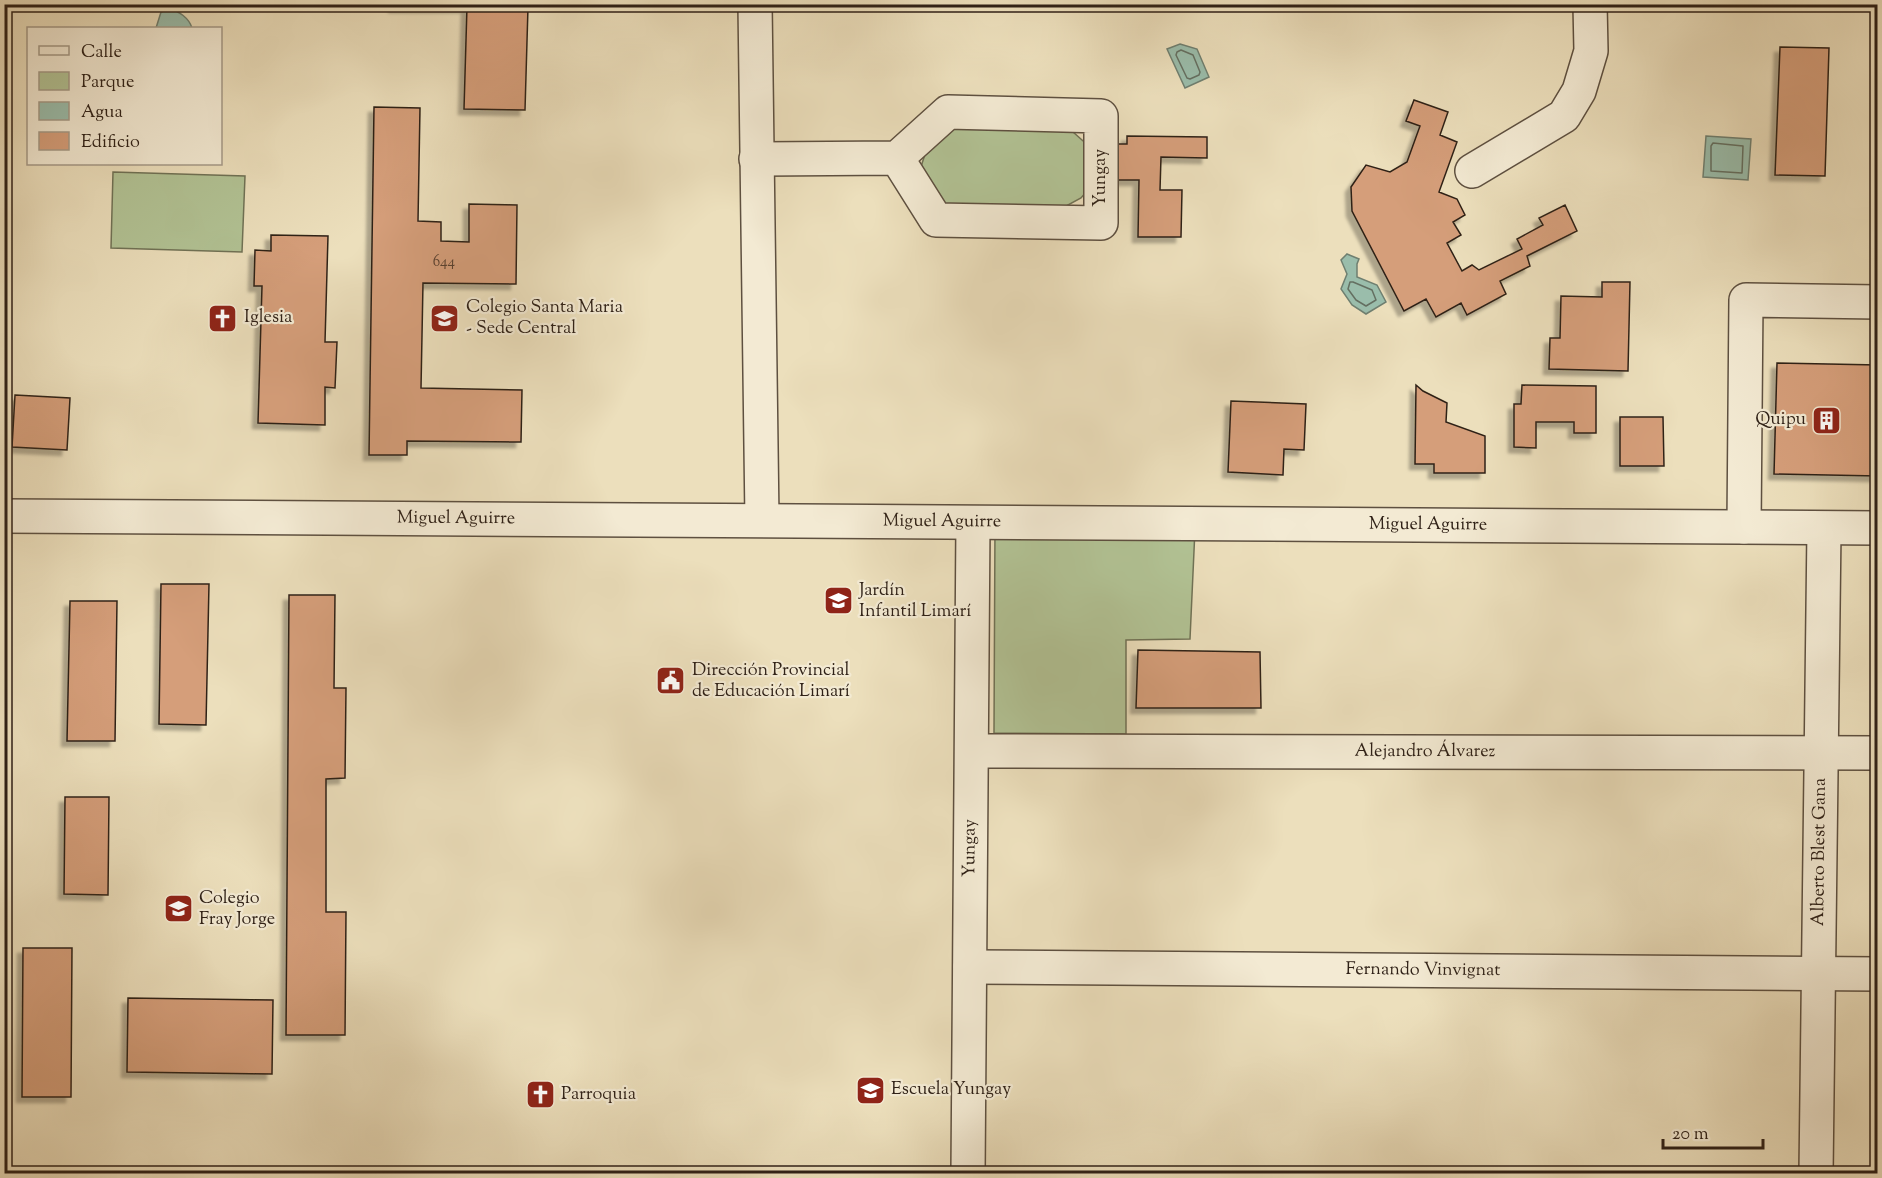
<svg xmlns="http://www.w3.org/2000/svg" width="1882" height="1178" font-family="'Sorts Mill Goudy',serif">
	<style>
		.green { fill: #b2c395; stroke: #707256; stroke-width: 1.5 }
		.water { fill: #9abdab; stroke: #6f7f70; stroke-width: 1.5 }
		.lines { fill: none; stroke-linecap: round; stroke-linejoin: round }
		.shore { stroke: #646f61; stroke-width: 1.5 }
		.building { fill: #d59e7a; stroke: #2f2117; stroke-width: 1.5; filter: url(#shadow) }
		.minor-casing { stroke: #5e5040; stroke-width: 36 }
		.minor { stroke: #f3ead3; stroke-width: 33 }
		.labels { text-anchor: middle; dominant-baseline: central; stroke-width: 4.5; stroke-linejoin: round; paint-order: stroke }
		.number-label { font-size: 15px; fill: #584030 }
		.street-label { font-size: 18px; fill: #2f2117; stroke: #f3ead3 }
		.poi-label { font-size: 18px; fill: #2f2117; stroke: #f3ead3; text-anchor: start }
	</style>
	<defs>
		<filter id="shadow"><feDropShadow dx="-5.5" dy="5.5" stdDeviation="1.5" flood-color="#0004"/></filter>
	</defs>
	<rect width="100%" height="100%" fill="#ecdfbc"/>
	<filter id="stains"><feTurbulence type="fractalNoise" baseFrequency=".00333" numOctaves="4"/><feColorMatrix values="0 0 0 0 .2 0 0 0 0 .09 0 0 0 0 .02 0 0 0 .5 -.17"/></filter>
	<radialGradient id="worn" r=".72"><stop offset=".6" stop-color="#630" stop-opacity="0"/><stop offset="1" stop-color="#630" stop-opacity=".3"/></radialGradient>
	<path class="green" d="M952 126 1073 132 1091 148 1093 184 1081 198 1057 211 952 209 934 196 919 173 927 148Z
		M113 172 245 176 242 252 111 248Z
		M995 524 1195 529 1190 639 1126 640V734L994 733Z"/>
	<path class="water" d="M169 9C179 11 189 18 192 28H156L161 12Z
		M1180 44 1197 49 1209 77 1185 88 1167 49Z
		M1706 136 1751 139 1748 180 1703 177Z
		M1347 254 1359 259 1357 264V277L1377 285 1386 302 1366 314 1352 305 1341 289 1347 274 1341 260Z"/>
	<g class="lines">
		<path class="shore" d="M1181 50 1193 55 1200 72 1199 75 1190 79 1187 78 1176 55 1177 52Z
			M1713 143 1743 146 1742 173 1711 171V146Z
			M1350 282H1353L1372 290 1376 300 1366 306 1356 300 1348 289Z"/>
	</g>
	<path class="building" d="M394 4H528V7H394Z
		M467 6 528 7 525 110 464 109Z
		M1780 47 1829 48 1825 176 1775 175Z
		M1414 100 1448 112 1440 135 1457 142 1439 192 1457 199 1465 215 1453 222 1461 235 1447 243 1462 271 1472 265 1479 270 1522 249 1517 239 1543 225 1539 218 1565 205 1577 231 1527 256 1530 266 1500 281 1506 294 1467 315 1461 303 1436 317 1426 299 1404 311 1352 211 1351 187 1366 165 1390 172 1407 162 1420 126 1406 121Z
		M374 107 420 108 418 221 441 222V241L469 242V204L517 205 516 284 423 283 421 388 522 390 521 442 407 441V455H369Z
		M1127 136 1207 137V158L1161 157 1160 190H1182L1181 237H1138L1139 180H1116V144H1127Z
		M271 235 328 236 325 342H337L335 388 325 387V425L258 423 262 286H254L255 250 271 251Z
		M1602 282H1630L1628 371 1549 369 1550 338H1560L1561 296 1602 297Z
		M1777 363 1878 365V476L1774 474Z
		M1416 385 1423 391 1447 403 1446 422 1485 436V473H1434V464H1415Z
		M1522 385 1596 386V433H1574V422H1536V448L1514 447V404H1521Z
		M15 395 70 398 67 450 12 447Z
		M1231 401 1306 404 1304 450 1284 449 1283 475 1228 472Z
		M1620 417H1663L1664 466H1620Z
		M161 584H209L206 725 159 724Z
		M289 595H335L334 688H346L345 778 326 779V912H346L345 1035H286Z
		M70 601H117L115 741H67Z
		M1138 650 1260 652 1261 708H1136Z
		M65 797H109L108 895 64 894Z
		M23 948H72L71 1097H22Z
		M128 998 273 1000 272 1074 127 1072Z"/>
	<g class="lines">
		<defs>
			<g id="minor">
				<path d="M755 4 762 520"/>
				<path d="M756 159 897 158 948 112 1101 116V223L936 220 897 158"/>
				<path d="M1472 171 1564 116 1579 91 1591 51 1590 4"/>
				<path id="s1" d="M4 516 1878 528"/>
				<path d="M1744 527 1746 300 1878 302"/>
				<path id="s2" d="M972 751 1878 753"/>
				<path id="s3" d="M970 967 1878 974"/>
				<path id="s4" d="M968 1174 973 523"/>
				<path id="s5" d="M1816 1174 1824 529"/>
			</g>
		</defs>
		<use href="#minor" class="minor-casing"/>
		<use href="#minor" class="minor"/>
	</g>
	<defs>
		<symbol id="church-square" viewBox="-11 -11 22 22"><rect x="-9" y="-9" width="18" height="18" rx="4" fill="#8f2418" stroke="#f3ead3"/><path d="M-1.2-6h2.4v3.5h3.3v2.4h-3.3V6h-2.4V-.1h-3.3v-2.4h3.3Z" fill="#fff"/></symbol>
		<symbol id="school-square" viewBox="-11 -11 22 22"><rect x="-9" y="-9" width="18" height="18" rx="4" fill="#8f2418" stroke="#f3ead3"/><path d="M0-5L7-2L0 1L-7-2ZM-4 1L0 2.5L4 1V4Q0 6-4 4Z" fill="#fff"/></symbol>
		<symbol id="building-square" viewBox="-11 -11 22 22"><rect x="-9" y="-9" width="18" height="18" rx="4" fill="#8f2418" stroke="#f3ead3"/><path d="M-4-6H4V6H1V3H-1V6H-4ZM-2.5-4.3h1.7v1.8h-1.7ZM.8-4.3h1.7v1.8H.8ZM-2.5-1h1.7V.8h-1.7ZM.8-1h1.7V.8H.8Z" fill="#fff"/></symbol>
		<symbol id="civic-square" viewBox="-11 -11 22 22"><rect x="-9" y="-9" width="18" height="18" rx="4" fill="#8f2418" stroke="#f3ead3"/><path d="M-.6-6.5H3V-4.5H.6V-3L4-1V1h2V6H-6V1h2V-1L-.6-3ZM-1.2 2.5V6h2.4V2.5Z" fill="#fff"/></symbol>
	</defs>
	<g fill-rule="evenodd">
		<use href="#church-square" x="206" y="302" width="33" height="33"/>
		<use href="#school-square" x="428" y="302" width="33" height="33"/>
		<use href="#building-square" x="1810" y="404" width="33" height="33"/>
		<use href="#school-square" x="822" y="584" width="33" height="33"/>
		<use href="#civic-square" x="654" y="664" width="33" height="33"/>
		<use href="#school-square" x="162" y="892" width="33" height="33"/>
		<use href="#school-square" x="854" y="1074" width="33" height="33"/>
		<use href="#church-square" x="524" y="1078" width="33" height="33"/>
	</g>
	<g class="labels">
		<g class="number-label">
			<text x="444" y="262">644</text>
		</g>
		<g class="street-label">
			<text transform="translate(1101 178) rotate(-90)">Yungay</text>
			<text stroke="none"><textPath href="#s1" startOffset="452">Miguel Aguirre</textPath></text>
			<text stroke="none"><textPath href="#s1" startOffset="938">Miguel Aguirre</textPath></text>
			<text stroke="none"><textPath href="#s1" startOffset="1424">Miguel Aguirre</textPath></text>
			<text stroke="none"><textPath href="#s2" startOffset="453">Alejandro Álvarez</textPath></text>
			<text stroke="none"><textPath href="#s4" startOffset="326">Yungay</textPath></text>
			<text stroke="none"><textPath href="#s5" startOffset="322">Alberto Blest Gana</textPath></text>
			<text stroke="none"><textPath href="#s3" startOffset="453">Fernando Vinvignat</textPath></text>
		</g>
		<g class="poi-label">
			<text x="466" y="308">Colegio Santa Maria<tspan x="466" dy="21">- Sede Central</tspan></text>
			<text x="244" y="318">Iglesia</text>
			<text x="1806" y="420" text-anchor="end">Quipu</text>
			<text x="859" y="591">Jardín<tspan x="859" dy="21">Infantil Limarí</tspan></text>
			<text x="692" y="671">Dirección Provincial<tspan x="692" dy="21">de Educación Limarí</tspan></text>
			<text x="199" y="899">Colegio<tspan x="199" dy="21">Fray Jorge</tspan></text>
			<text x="891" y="1090">Escuela Yungay</text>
			<text x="561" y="1095">Parroquia</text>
		</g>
	</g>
	<rect width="1882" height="1178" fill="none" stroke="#ecdfbc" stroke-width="24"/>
	<rect x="6" y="6" width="1870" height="1166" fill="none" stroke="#2f2117" stroke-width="3"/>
	<rect x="12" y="12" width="1858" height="1154" fill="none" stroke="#2f2117" stroke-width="1.5"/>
	<rect x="27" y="27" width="195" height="138" fill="#f3ead3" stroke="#a59a88" stroke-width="1.5"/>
	<rect x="39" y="46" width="30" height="9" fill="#f3ead3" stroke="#a59a88" stroke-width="1.5"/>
	<text x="81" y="57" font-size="18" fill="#2f2117">Calle</text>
	<rect x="39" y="72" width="30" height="18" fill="#b2c395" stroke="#a59a88" stroke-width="1.5"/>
	<text x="81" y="87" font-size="18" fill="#2f2117">Parque</text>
	<rect x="39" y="102" width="30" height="18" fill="#9abdab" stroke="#a59a88" stroke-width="1.5"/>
	<text x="81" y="117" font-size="18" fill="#2f2117">Agua</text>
	<rect x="39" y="132" width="30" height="18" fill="#d59e7a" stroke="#a59a88" stroke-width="1.5"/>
	<text x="81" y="147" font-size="18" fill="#2f2117">Edificio</text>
	<path d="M1663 1139v9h100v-9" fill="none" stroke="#2f2117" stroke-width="3"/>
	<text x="1672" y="1139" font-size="18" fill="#2f2117" stroke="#f3ead3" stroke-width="4.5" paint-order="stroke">20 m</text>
	<rect width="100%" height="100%" filter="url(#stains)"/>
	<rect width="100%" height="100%" fill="url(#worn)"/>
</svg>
